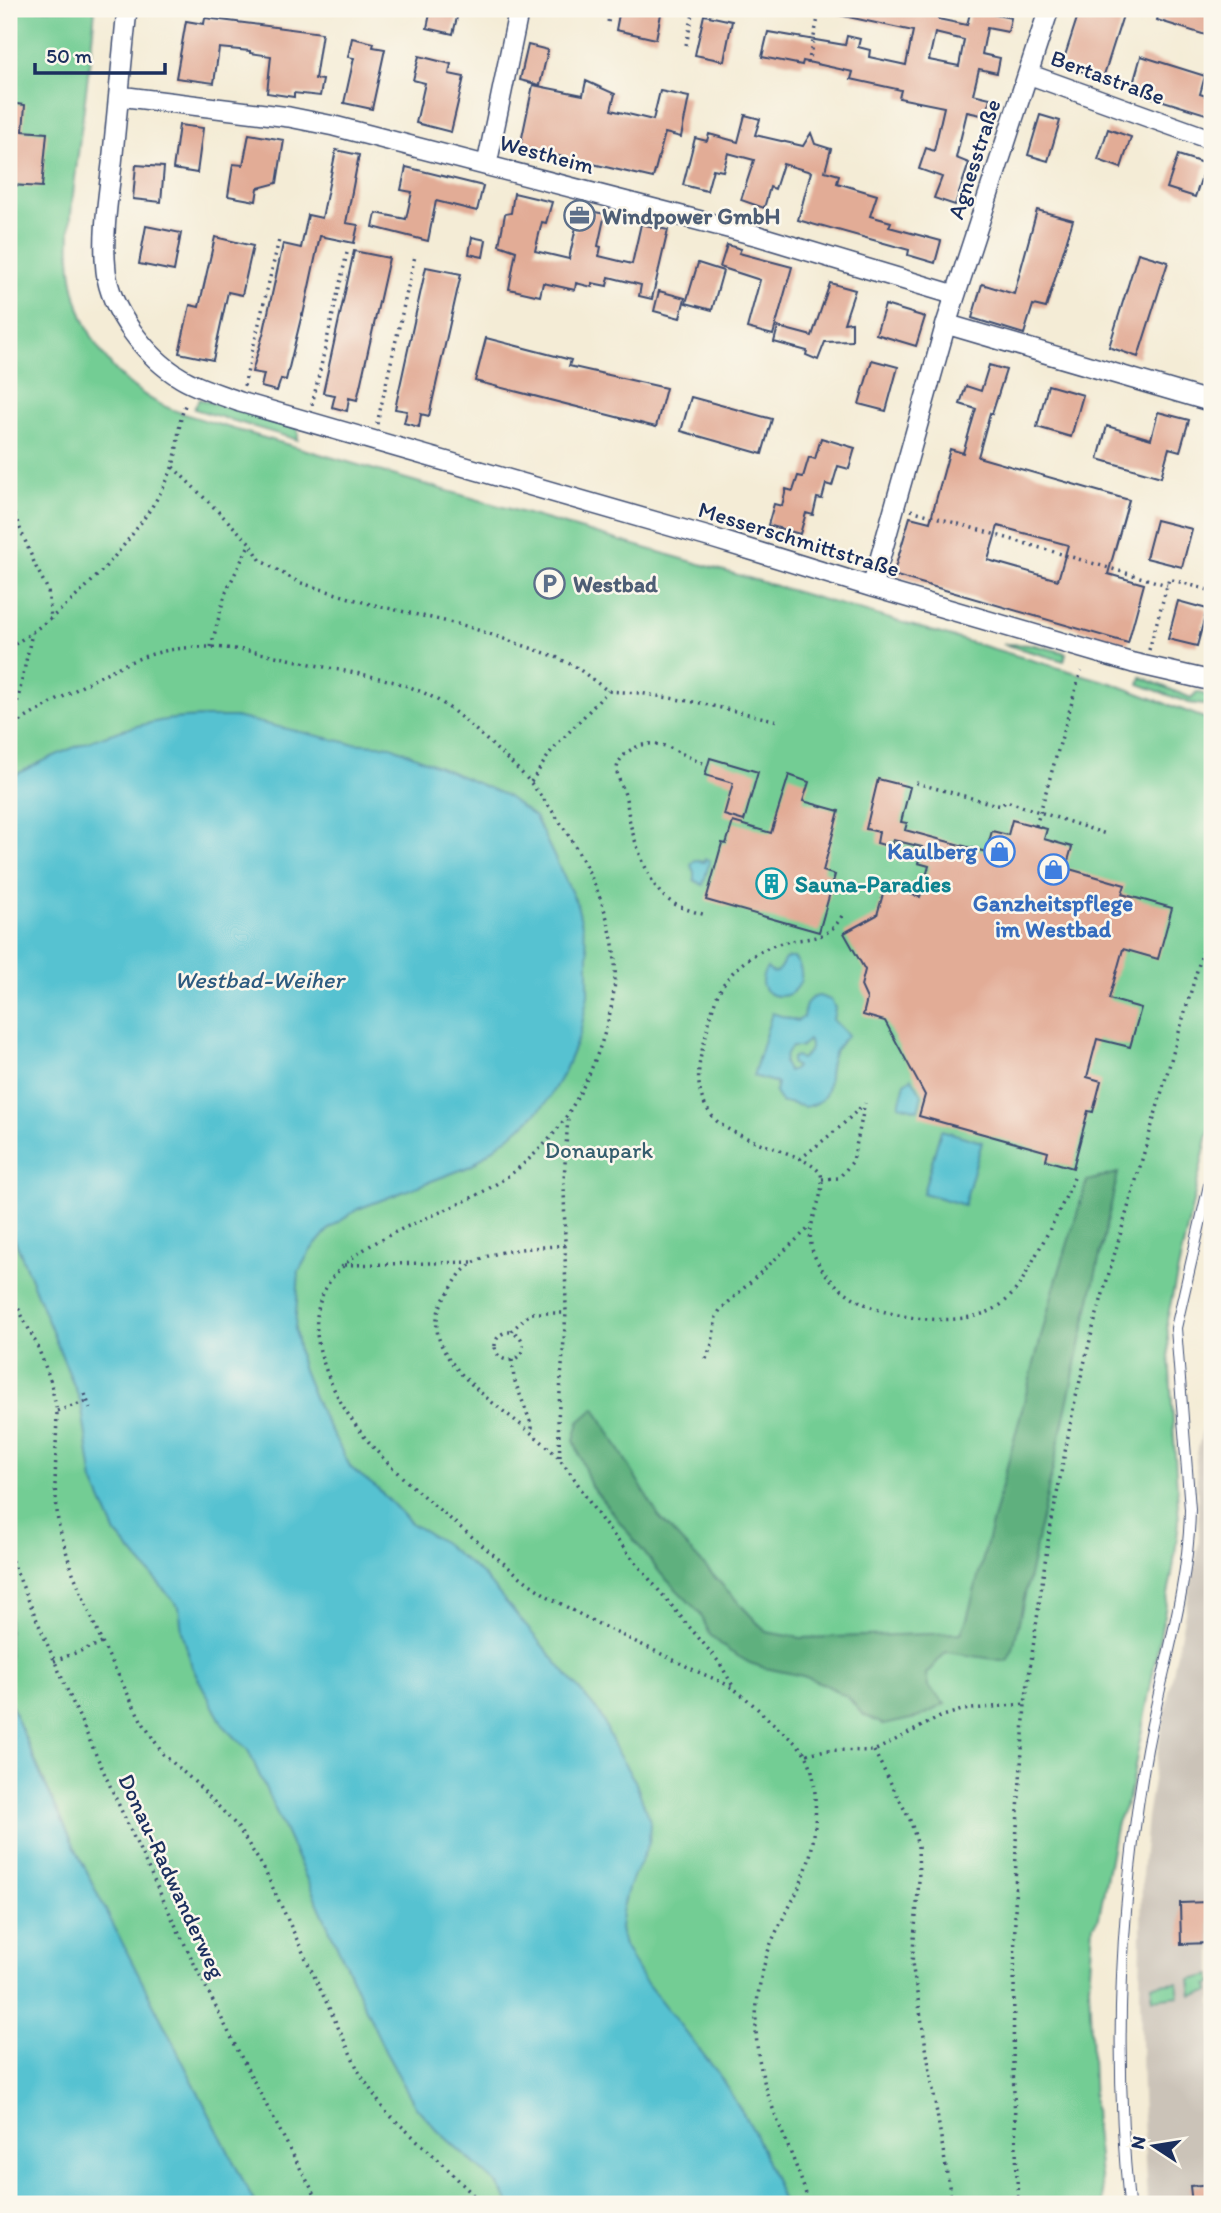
<svg xmlns="http://www.w3.org/2000/svg" width="1221" height="2213" font-family="Itim,sans-serif">
	<style>
		.industrial { fill: #cbc3b8 }
		.green { fill: #73cd94; stroke: #477e79; stroke-width: 2 }
		.forest { fill: #5eb07e; stroke: #3c706e; stroke-width: 2 }
		.water { fill: #56c2d1; stroke: #387898; stroke-width: 2; fill-rule: evenodd }
		.building { fill: #e2ac96; fill-rule: evenodd }
		.lines { fill: none; stroke-linecap: round; stroke-linejoin: round }
		.lane-casing { stroke: #3c4b70; stroke-width: 12 }
		.street-casing { stroke: #3c4b70; stroke-width: 22 }
		.path { stroke: #3c4b70; stroke-width: 3.5; stroke-dasharray: 2 5; stroke-linecap: butt }
		.lane { stroke: #fff; stroke-width: 10 }
		.street { stroke: #fff; stroke-width: 19 }
		.labels { text-anchor: middle; dominant-baseline: central; stroke-width: 5; stroke-linejoin: round; paint-order: stroke }
		.street-label { font-size: 23px; fill: #1b2f5e; stroke: #fbf7ec }
		.service-label { font-size: 23px; font-weight: bold; fill: #4e5e75; stroke: #fbf7ec; text-anchor: start }
		.shop-label { font-size: 23px; font-weight: bold; fill: #366cbe; stroke: #fbf7ec; text-anchor: end }
		.culture-label { font-size: 23px; font-weight: bold; fill: #0d838f; stroke: #fbf7ec; text-anchor: start }
		.park-label { font-size: 23px; fill: #355e6e; stroke: #fbf7ec }
		.water-label { font-size: 24px; font-style: italic; fill: #2d5b80; stroke: #fbf7ec }
	</style>
	<rect width="100%" height="100%" fill="#fbf7ec"/>
	<filter id="ink" filterUnits="userSpaceOnUse"><feTurbulence type="fractalNoise" baseFrequency=".0143" numOctaves="2"/><feDisplacementMap in="SourceGraphic" scale="14" xChannelSelector="R" yChannelSelector="G"/><feConvolveMatrix kernelMatrix="1 2 1 2 8 2 1 2 1" color-interpolation-filters="sRGB"/></filter>
	<filter id="wash" filterUnits="userSpaceOnUse"><feTurbulence type="fractalNoise" baseFrequency=".00686" numOctaves="4" result="noise"/><feDisplacementMap in="SourceGraphic" scale="28" xChannelSelector="R" yChannelSelector="G"/><feGaussianBlur stdDeviation="1.57" result="paint"/><feColorMatrix in="noise" values="0 0 0 0 0 0 0 0 0 0 0 0 0 0 0 0 0 1.4 0 .05"/><feComposite in="paint" operator="in"/></filter>
	<g filter="url(#wash)">
		<rect width="100%" height="100%" fill="#f4ecd6"/>
		<path class="industrial" d="M1212 1378V2204H1147L1142 2096 1140 1992 1142 1875 1147 1817 1160 1737 1198 1548 1199 1534 1196 1459Z"/>
		<path class="green" d="M9 9H95C91 55 85 100 79 146 75 182 68 220 70 257 73 312 99 366 146 396 168 411 195 417 220 425L1111 683 1212 721V1116L1167 1320 1179 1522 1173 1569 1129 1797 1117 1822 1099 1917 1093 1925 1089 1986 1095 2129 1103 2204H255C168 2039 81 1872 9 1700Z
			M199 399 298 428V440L194 409Z
			M1003 644 1034 645 1066 653 1064 661Z
			M1141 677 1191 698 1197 692 1212 697V706L1189 703 1139 684Z
			M1212 1975V1984L1208 1985 1209 1992 1192 1995 1190 1980Z
			M1177 1982 1179 1996 1153 1999 1151 1985Z"/>
		<path class="forest" d="M1118 1173 1013 1649 1007 1661 946 1652 926 1674 928 1687 945 1704 920 1717 884 1725 862 1714 848 1697 824 1684 803 1676 765 1668 750 1663 729 1651 710 1635 700 1613 662 1575 591 1486 574 1440 579 1422 595 1408 659 1517 766 1632 801 1638 961 1633 967 1619 1052 1295 1087 1181Z"/>
		<path class="water" d="M204 717H235L349 743 391 746 505 795 535 817 577 904 588 951V995L580 1034 565 1070 546 1103 527 1122 471 1166 358 1209 329 1229 310 1251 299 1271 295 1329 301 1365 318 1407 351 1468 378 1489 412 1524 441 1541 484 1576 600 1714 618 1754 635 1781 650 1821 649 1843 628 1888 622 1912 620 1929 624 1946 641 1976 718 2073 754 2131 784 2204H510L498 2185 437 2130 416 2107 385 2051 248 1750 223 1725 192 1667 182 1631 179 1607 116 1534 93 1481 81 1403 9 1225V778C55 754 104 732 155 722 171 718 188 718 204 717Z
			M705 859 710 860 703 885 694 880V872L691 865 695 860 704 862Z
			M788 958H794C800 964 802 971 801 979 794 1008 747 997 767 968 776 979 781 968 784 960Z
			M819 996 831 1000 835 1008 833 1020 848 1035C841 1042 835 1049 832 1058 825 1079 836 1101 805 1107L790 1103H782L775 1093 777 1083 753 1076 772 1013 797 1021 804 1017C804 1007 807 997 819 996ZM808 1040C813 1049 808 1054 801 1059L796 1056 792 1058 791 1063 796 1067 792 1071H788L784 1063 786 1054 792 1047H800Z
			M912 1078 922 1095 918 1110 899 1105 905 1083Z
			M941 1130 982 1142 964 1205 923 1193Z
			M9 1700 41 1776 96 1891 255 2204H9Z"/>
		<g id="blocks">
			<path class="building" d="M431 9H459L453 34 427 28Z
				M620 9H662L656 39 616 30Z
				M840 9H940L938 19 967 25 971 9H992L991 14 1011 18 1008 32 987 28 982 54 1000 58 997 73 979 69 973 94 990 98 986 116 967 112 956 158 969 163 955 205 934 198 942 177 919 169 926 148 934 151 944 107 899 98 901 90 851 79 853 72 803 61 802 65 762 57 768 32 845 45 847 36 860 39 858 47 870 50 869 57 906 65 913 31 839 15ZM935 33 964 40 959 66 929 60Z
				M1080 9H1125L1103 78 1062 65Z
				M1160 9H1212V37L1157 20Z
				M704 15 732 21 724 61 695 55Z
				M205 18 322 33 315 79 323 80 320 96 294 93V97L267 93 271 56 250 53V51L219 48 214 83 176 78 186 21 204 24Z
				M352 38 374 43 373 47 385 49 372 109 344 103 354 58 348 57Z
				M528 45 548 50 540 85 520 80Z
				M419 56 451 64 449 74 464 77 451 132 416 123 425 83 413 80Z
				M1141 56 1205 76 1200 94 1212 98V116L1131 91Z
				M586 81 615 94 611 110 653 120 660 91 689 97 681 137 665 133 653 178 520 147 533 85 583 95Z
				M9 103 25 105 23 131 47 133 42 187 11 185 16 132 9 131Z
				M745 115 760 119 755 135 803 146 811 133 815 144 831 149 825 171 839 175 837 183 877 195 870 216 891 222 889 227 941 241 935 263 908 255 909 250 820 225 819 226 798 220 811 172 783 164 775 189 770 187 764 208 741 200 754 160 728 153 723 171 713 169 707 191 683 185 695 138 707 141 709 134 738 142Z
				M1040 115 1060 121 1048 161 1028 155Z
				M179 125 203 128 197 173 173 169Z
				M1108 129 1131 137 1121 168 1098 160Z
				M249 134 284 140 277 183 258 188 256 201 228 196 233 164 243 165Z
				M336 150 359 155 346 223 358 225 354 243 320 236 303 315 302 314 286 380 281 379 277 391 261 387 264 374 252 372 264 331 283 244 301 248 308 215 322 218Z
				M1178 155 1206 164 1195 197 1167 188Z
				M136 165 164 167 161 202 133 199Z
				M406 167 483 186 477 211 436 201 428 241 373 227 376 213 406 219 412 192 401 190Z
				M514 193 552 202 546 223 542 222 535 251 569 259 580 209 605 214 598 246 601 247 599 256 632 264 641 224 668 230 652 299 639 296 641 285 609 277 607 286 592 283V287L576 283 575 290 543 283 540 296 509 289 516 251 499 245 505 214 511 213Z
				M1037 210 1073 220 1046 308 1033 305 1024 334 972 318 982 284 1014 294Z
				M146 226 181 233 174 271 139 264Z
				M215 237 253 246 242 295 228 292 213 360 179 353 190 305 199 307Z
				M472 237 486 240 483 257 469 254Z
				M727 245 741 249 739 253 792 267 773 335 747 328 760 280 720 267Z
				M354 251 389 258 357 400 349 398 347 411 332 407 335 395 323 393Z
				M1138 253 1168 262 1138 357 1109 347Z
				M698 263 723 271 712 310 686 303Z
				M426 267 461 274 429 416 421 414 419 427 404 423 407 411 395 409Z
				M830 283 855 290 844 323 852 322V341L825 342 818 360 806 355 807 351 774 342 778 327 812 336Z
				M659 291 685 298 680 318 654 311Z
				M885 305 925 317 916 346 876 334Z
				M486 338 571 360 569 366 666 388 656 427 475 381Z
				M872 360 898 367 886 411 859 404Z
				M989 365 1006 370 992 414 990 413 978 457 1129 500 1108 574 1144 584 1128 643 893 575 910 517 930 522 950 449 963 453 976 409 960 404 966 386 981 391ZM998 526 1068 545 1058 580 988 560Z
				M1048 385 1083 395 1071 437 1037 427Z
				M691 397 772 419 762 454 681 431Z
				M1158 412 1189 420 1180 451 1169 448 1161 477 1098 459 1107 426 1151 439Z
				M821 438 855 448 849 469 838 466 832 486 826 484 822 499 817 498 813 515 806 513 800 534 768 525 774 504 782 506 786 489 793 491 798 476 803 477 809 457 815 459Z
				M1156 520 1192 529 1182 567 1146 558Z
				M1178 601 1207 609 1197 646 1168 639Z
				M710 758 758 772 744 821 724 815 733 783 705 775Z
				M789 775 809 782 803 801 839 811 823 871 835 875 819 932 706 900 722 843 726 844 733 822 771 833Z
				M878 779 910 787 901 822 907 823 905 830 986 852 992 831 1008 835 1012 820 1047 829 1044 839 1072 847 1066 868 1125 885 1122 894 1172 908 1158 959 1123 949 1109 999 1141 1008 1130 1047 1097 1039 1087 1077 1101 1081 1093 1112 1088 1111 1073 1168 1046 1160 1048 1152 919 1116 925 1095 885 1021 863 1015 867 999 861 986 865 970 844 933 877 915 885 887 920 897 929 866 918 863 922 847 893 840 891 847 877 843 879 832 866 829Z
				M1208 1902 1210 1943 1181 1944 1180 1903Z
				M1212 2184V2204H1192L1190 2186Z"/>
		</g>
	</g>
	<g filter="url(#ink)">
		<use href="#blocks" fill-opacity="0" stroke="#3c4b70" stroke-width="2"/>
		<g class="lines">
			<defs>
				<path id="lane" d="M1129 2204C1113 2051 1120 1901 1147 1749 1162 1670 1189 1589 1190 1509L1176 1328 1212 1172"/>
				<path id="street" d="M127 9C122 60 117 112 112 164 108 199 102 235 106 271 110 310 147 358 181 378 199 389 220 394 240 402L712 538 872 587 1133 663 1212 681
					M1028 74 1212 140
					M119 96 289 117 334 126 755 235 955 295
					M487 164 519 9
					M946 324 1212 402
					M872 587 946 324 1049 9"/>
			</defs>
			<use href="#lane" class="lane-casing"/>
			<use href="#street" class="street-casing"/>
			<path class="path" d="M608 22 611 9
				M686 45 694 9
				M808 64 820 9
				M244 386 279 240
				M312 405 347 253
				M377 424 415 256
				M173 467 250 543 261 561 298 582 366 603 466 626 554 656 576 667 608 691 639 693 700 703 778 721
				M9 502 36 567 48 590 51 620
				M911 510 1167 585
				M211 647 225 594 250 543
				M9 648C64 612 101 577 140 524 152 507 165 488 172 468 180 447 176 423 187 401
				M1149 650 1169 579 1212 591
				M18 722 15 713 32 633
				M9 730C25 717 43 708 61 698 100 676 139 652 184 648 232 643 282 658 329 668 364 675 402 680 434 698 455 710 473 728 491 744 505 758 522 771 534 787 572 834 611 900 615 962 618 1009 594 1072 569 1112 555 1136 533 1157 511 1174 498 1183 484 1192 469 1199 401 1233 291 1257 322 1358 346 1439 415 1489 477 1541 505 1564 532 1589 565 1606 607 1630 653 1649 696 1671 707 1676 719 1680 729 1686 746 1696 761 1713 776 1726 784 1734 796 1742 803 1751 812 1762 815 1782 815 1797 817 1825 813 1854 802 1880 793 1903 779 1923 770 1946 761 1971 755 2003 756 2030 758 2095 792 2144 809 2204
				M703 763C684 757 668 742 648 744 635 745 617 756 617 770 617 778 623 787 625 795 628 805 628 816 631 827 636 845 647 876 659 891 671 906 688 910 706 915
				M531 782 552 750 608 691
				M916 783 1001 806 1006 801 1106 834
				M1036 826 1081 671
				M842 916C826 943 808 936 782 943 757 949 732 968 720 990 711 1007 708 1029 703 1047 696 1072 696 1097 713 1117 734 1143 804 1150 821 1174 827 1202 800 1225 815 1257 825 1279 847 1296 869 1306 902 1321 974 1328 1003 1303 1019 1290 1027 1272 1036 1255 1050 1229 1063 1205 1074 1178
				M800 1159 840 1127 863 1105
				M822 1179 839 1178 853 1161 865 1103
				M565 1245C533 1249 487 1247 463 1271 457 1277 453 1286 448 1293 398 1360 528 1418 561 1461 578 1481 590 1506 607 1527 643 1572 681 1617 719 1662L733 1686
				M344 1265 473 1262
				M9 1290 37 1345 50 1379 57 1411 55 1486 58 1523 71 1568 102 1643 141 1720 163 1754 198 1785 237 1826 263 1867 360 2074 385 2111 443 2164 473 2195 478 2204
				M511 1331 531 1313H566
				M495 1346a14 14 0 1 1 28 0a14 14 0 1 1-28 0Z
				M706 1359 712 1344 716 1317 720 1310 809 1228
				M512 1360 514 1379 532 1426V1432
				M85 1394 90 1408
				M57 1411 88 1401
				M560 1457 558 1419 566 1313 564 1180 568 1116
				M9 1554C102 1776 203 1994 320 2204
				M54 1661 102 1643
				M874 1751 911 1822 918 1846 919 1880 912 1963 952 2204
				M807 1754 826 1750 874 1751 940 1717 962 1710 1025 1704
				M1018 2204 1013 2066 1016 1842 1025 1704 1048 1541 1074 1405 1093 1328 1212 919"/>
			<use href="#lane" class="lane"/>
			<use href="#street" class="street"/>
		</g>
	</g>
	<defs>
		<symbol id="office-ring" viewBox="-11 -11 22 22"><circle r="9.5" fill="#fbf7ec" stroke="#5c6f8a" stroke-width="1.5"/><path d="M-6-3h4V-5.5h4V-3h4V5H-6ZM-1-4.5V-3h2v-1.5ZM-6 0V1H6V0Z" fill="#5c6f8a"/></symbol>
		<symbol id="parking-ring" viewBox="-11 -11 22 22"><circle r="9.5" fill="#fbf7ec" stroke="#5c6f8a" stroke-width="1.5"/><path d="M-3.5-5.5H1a3.5 3.5 0 0 1 0 7H-1V5.5H-3.5ZM-1-3.4V-.6H.8a1.4 1.4 0 0 0 0-2.8Z" fill="#5c6f8a"/></symbol>
		<symbol id="shop-ring" viewBox="-11 -11 22 22"><circle r="9.5" fill="#fbf7ec" stroke="#3f7fe0" stroke-width="1.5"/><path d="M-5-2.5h2.3a2.7 3.5 0 0 1 5.4 0H5L5.5 6h-11ZM-1.5-2.5h3a1.5 2.3 0 0 0-3 0Z" fill="#3f7fe0"/></symbol>
		<symbol id="building-ring" viewBox="-11 -11 22 22"><circle r="9.5" fill="#fbf7ec" stroke="#0f9aa8" stroke-width="1.5"/><path d="M-4-6H4V6H1V3H-1V6H-4ZM-2.5-4.3h1.7v1.8h-1.7ZM.8-4.3h1.7v1.8H.8ZM-2.5-1h1.7V.8h-1.7ZM.8-1h1.7V.8H.8Z" fill="#0f9aa8"/></symbol>
	</defs>
	<g fill-rule="evenodd">
		<use href="#office-ring" x="562" y="198" width="35" height="35"/>
		<use href="#parking-ring" x="532" y="566" width="35" height="35"/>
		<use href="#shop-ring" x="982" y="834" width="35" height="35"/>
		<use href="#shop-ring" x="1036" y="852" width="35" height="35"/>
		<use href="#building-ring" x="754" y="866" width="35" height="35"/>
	</g>
	<g class="labels">
		<g class="street-label">
			<text transform="translate(1108 77) rotate(20)">Bertastraße</text>
			<text transform="translate(547 154) rotate(15)">Westheim</text>
			<text transform="translate(974 159) rotate(-72)">Agnesstraße</text>
			<text transform="translate(799 539) rotate(17)">Messerschmittstraße</text>
			<text transform="translate(172 1876) rotate(65)">Donau-Radwanderweg</text>
		</g>
		<g class="service-label">
			<text x="602" y="216">Windpower GmbH</text>
			<text x="573" y="584">Westbad</text>
		</g>
		<g class="shop-label">
			<text x="977" y="851">Kaulberg</text>
			<text x="1053" y="903" text-anchor="middle">Ganzheitspflege<tspan x="1053" dy="26">im Westbad</tspan></text>
		</g>
		<g class="culture-label">
			<text x="795" y="884">Sauna-Paradies</text>
		</g>
		<g class="park-label">
			<text x="599" y="1150">Donaupark</text>
		</g>
		<g class="water-label">
			<text x="259" y="979">Westbad-Weiher</text>
		</g>
	</g>
	<rect width="1221" height="2213" fill="none" stroke="#fbf7ec" stroke-width="35"/>
	<g transform="translate(1154 2146) rotate(282)" stroke="#fbf7ec" stroke-width="5" paint-order="stroke">
	<path d="M0-5L12 26L0 18L-12 26Z" fill="#1b2f5e"/>
	<text y="-10" font-size="19" font-weight="bold" text-anchor="middle" fill="#1b2f5e">N</text>
	</g>
	<path d="M35 63v10h130v-10" fill="none" stroke="#1b2f5e" stroke-width="3.5"/>
	<text x="46" y="63" font-size="21" fill="#1b2f5e" stroke="#fbf7ec" stroke-width="5" paint-order="stroke">50 m</text>
</svg>
